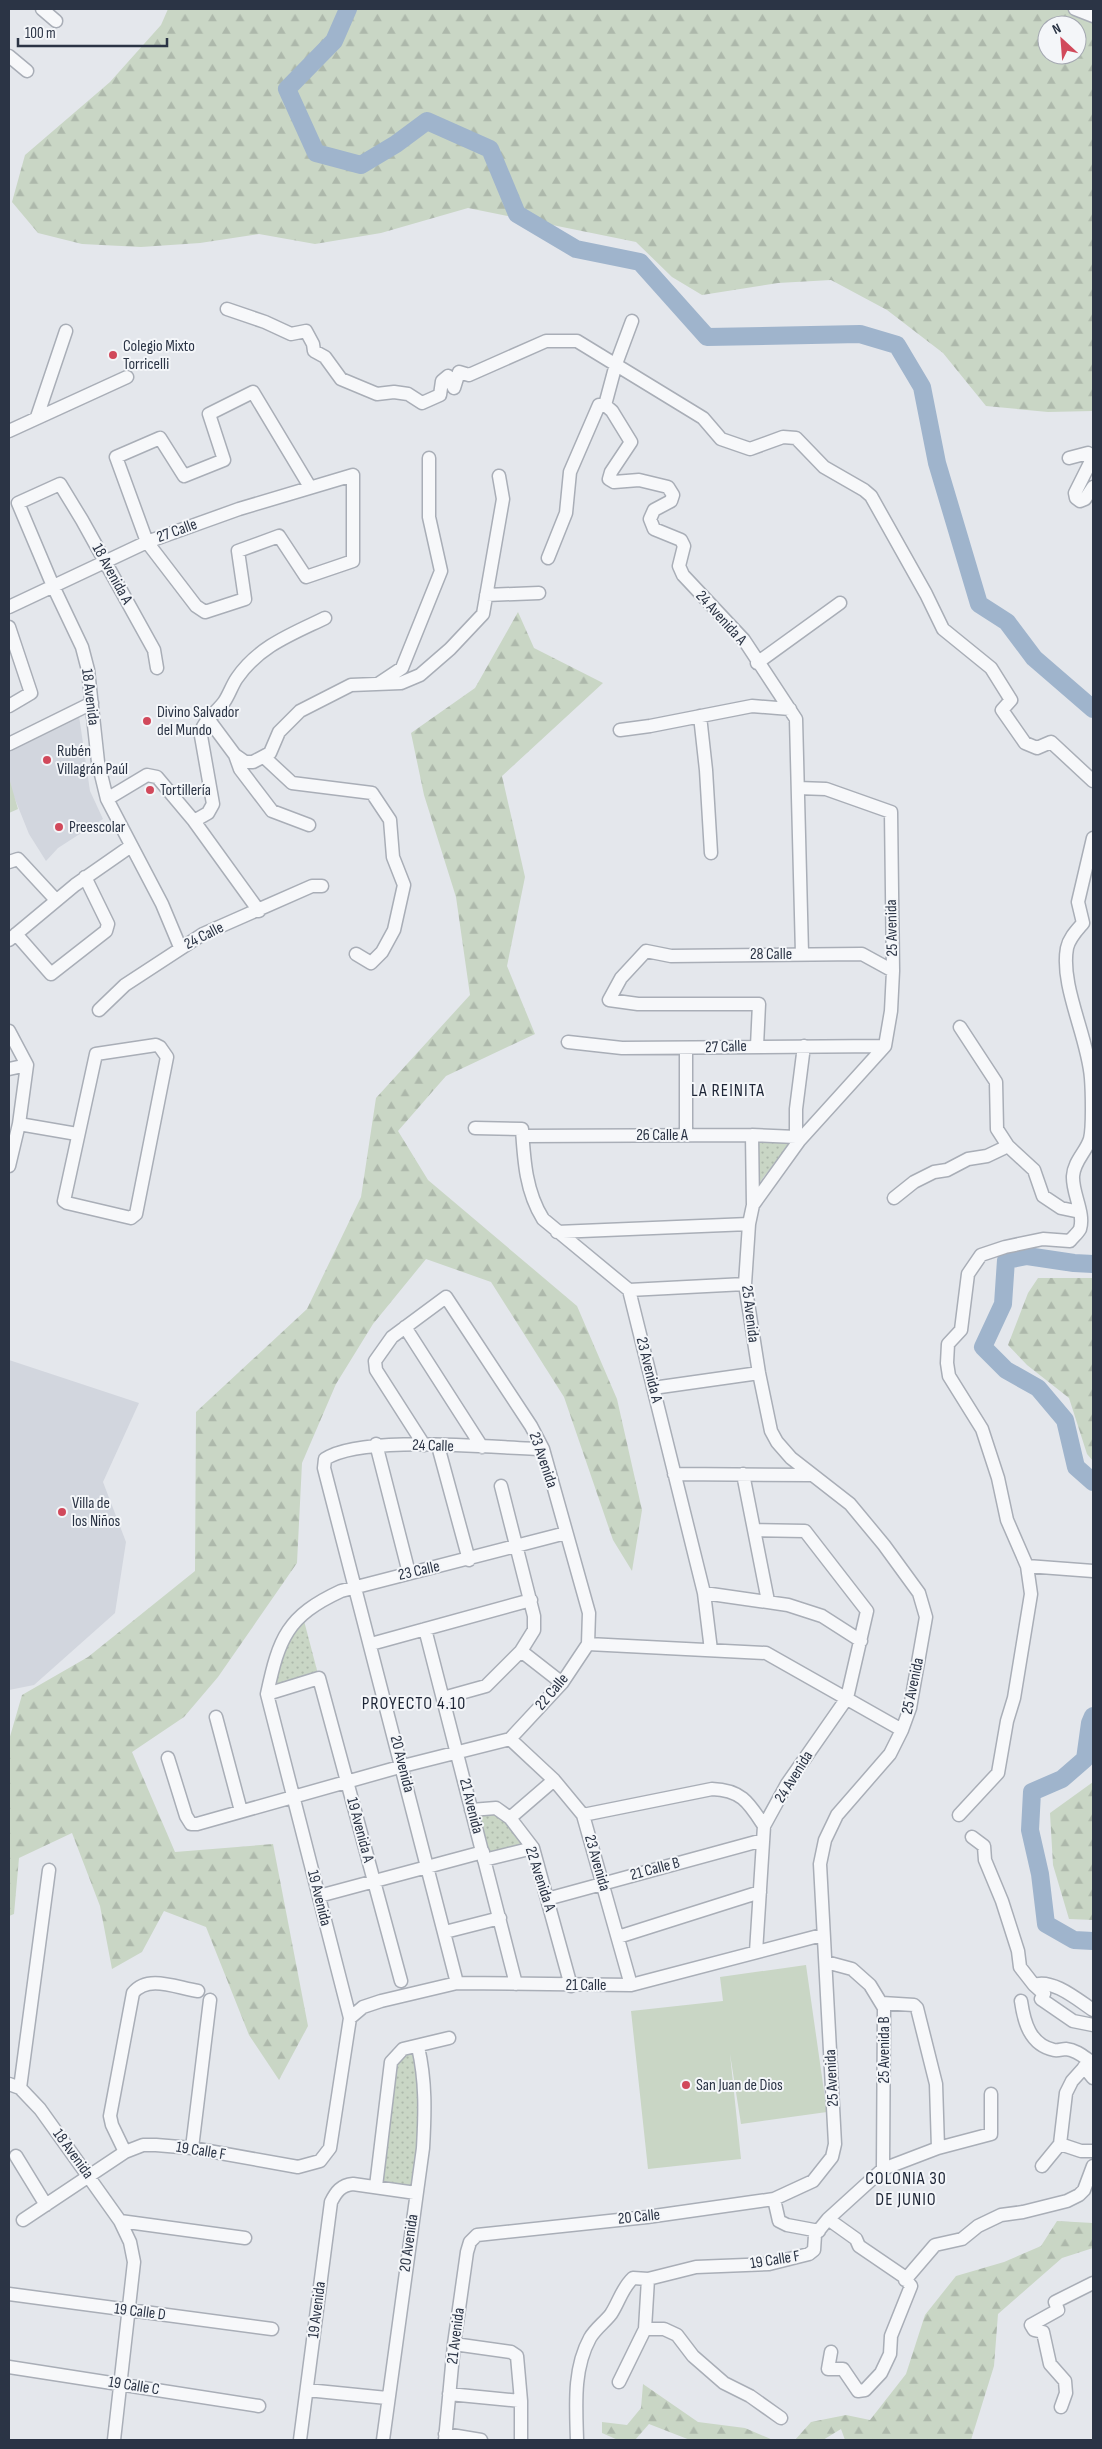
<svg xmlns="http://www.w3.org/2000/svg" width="1102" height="2449" font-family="'Sofia Sans Condensed',sans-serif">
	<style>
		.built { fill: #d2d6de }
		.green { fill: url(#green-dots) }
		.forest { fill: url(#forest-firs); fill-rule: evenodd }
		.pitch { fill: #c9d6c5 }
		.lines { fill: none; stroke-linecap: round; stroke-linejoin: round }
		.river { stroke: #9fb4cc; stroke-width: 18 }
		.minor-casing { stroke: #a9aeb7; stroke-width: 15 }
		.minor { stroke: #f7f8fa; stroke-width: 12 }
		.poi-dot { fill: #d1495b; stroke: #f4f6f9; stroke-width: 2 }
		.labels { text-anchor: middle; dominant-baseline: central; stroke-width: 4; stroke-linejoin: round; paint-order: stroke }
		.poi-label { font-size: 16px; fill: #2b3445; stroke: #f4f6f9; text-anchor: start }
		.street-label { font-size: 16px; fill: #2b3445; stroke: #f4f6f9 }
		.neighbourhood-label { font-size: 18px; letter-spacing: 1px; fill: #1d2536; stroke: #f4f6f9 }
	</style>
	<defs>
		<pattern id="green-dots" width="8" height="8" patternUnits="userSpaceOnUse" patternTransform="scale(1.25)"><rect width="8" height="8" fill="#c9d6c5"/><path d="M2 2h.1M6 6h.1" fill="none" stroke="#adb8ab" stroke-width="1.8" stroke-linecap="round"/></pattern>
		<pattern id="forest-firs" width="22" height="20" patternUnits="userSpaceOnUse" patternTransform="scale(1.25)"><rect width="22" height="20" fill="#c9d6c5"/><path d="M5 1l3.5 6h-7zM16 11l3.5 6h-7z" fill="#adb8ab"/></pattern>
	</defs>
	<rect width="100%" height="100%" fill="#e4e7ec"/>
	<path class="built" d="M78 709 90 791 103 819 58 848 46 861 29 834 11 789 9 778V741Z
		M9 1360 139 1403 103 1482 126 1542 115 1613 34 1685 9 1690Z"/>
	<path class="green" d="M756 1142H791L756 1187Z
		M302 1613 319 1678 267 1694 274 1661Z
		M496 1808 533 1848 484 1860 471 1810Z
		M418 2047 424 2070 416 2193 376 2186 391 2062Z"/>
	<path class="forest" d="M168 9H1093V411L1048 412 986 406 943 353 887 310 831 280 778 283 702 295 672 277 636 242 468 208 381 233 315 244 259 234 200 243 141 247 82 244 38 233 12 202 25 155 110 82 161 25ZM1047 25H1077V55H1047Z
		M518 612 534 648 603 683 502 776 525 877 507 966 535 1034 446 1076 398 1131 428 1180 577 1306 617 1399 642 1510 632 1571 613 1540 564 1397 491 1282 426 1259 373 1324 336 1384 302 1463 297 1563 218 1677 184 1717 132 1752 175 1852 273 1844 308 2026 279 2080 249 2035 206 1927 164 1911 142 1952 112 1969 100 1906 72 1833 19 1858 14 1914 9 1916V1740L22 1695 88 1657 195 1571 196 1412 307 1309 361 1197 376 1098 470 995 456 897 424 795 411 733 475 688Z
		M1038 1278H1093V1461L1087 1454 1069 1398 1027 1365 1008 1345 1028 1293Z
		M1093 1782V1920L1069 1919 1053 1865 1050 1813Z
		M1057 2221 1093 2223V2248L1062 2258 998 2314 994 2366 971 2440H845L841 2429 823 2440H795L811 2422 846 2415 870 2420 906 2374 925 2315 956 2276 1004 2262 1041 2246Z
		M643 2384 698 2422 745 2428 773 2440H690L649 2424 635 2440H618L602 2433V2422L627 2425 641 2408Z"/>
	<path class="pitch" d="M9 778 18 809 9 813Z
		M806 1965 827 2112 741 2124 730 2054 741 2159 648 2169 631 2011 723 2001 720 1977Z"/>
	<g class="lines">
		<path class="river" d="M348 9 334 41 287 89 316 153 361 165 396 144 427 121 490 149 517 214 576 249 640 262 707 337 860 334 897 345 922 387 937 463 979 604 1007 622 1034 658 1093 709
			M1093 1264 1074 1263 1027 1256 1006 1260 1003 1304 983 1347 1006 1370 1038 1388 1065 1420 1076 1467 1093 1482
			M1093 1716 1090 1723 1085 1759 1062 1779 1032 1792 1030 1830 1040 1874 1046 1924 1074 1940 1093 1941"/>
		<defs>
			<path id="minor" d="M42 9 56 21
				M1075 9 1093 16
				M9 56 27 71
				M227 309 265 322 291 334 306 331 313 344 314 351 325 357 341 379 377 394 394 392 408 394 422 403 440 395 442 381 448 376 454 388 459 372 469 375 546 341H577L703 418 721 439 750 449 783 437 796 438 824 467 864 490 871 496 926 594 943 629 991 668 1011 700 1002 710 1025 743 1037 748 1051 742 1093 781
				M605 405 612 411 631 442 611 472 609 479 614 482 639 480 668 487 673 495 671 501 654 510 650 519 654 529 681 540 684 546 679 566 683 575 744 640 796 719 802 953
				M37 417 66 331
				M9 431 127 377
				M1069 458 1088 453 1093 457 1075 493 1076 498 1080 501 1085 499 1093 487
				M548 558 566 513 570 472 599 405H605L616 364 632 321
				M486 595 539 593
				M9 607 147 542 239 509 353 475V561L306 577 279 536 238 551 245 599 205 612 196 606 147 542 116 457 160 438 184 476 224 460 209 414 253 392 310 487
				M9 627 31 693 9 706
				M757 663 840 603
				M157 668 154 650 82 520 60 484 18 503 53 586 82 647 88 670 98 762 107 799 162 904 180 947
				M378 684 402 668 441 571 429 517V458
				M700 716 706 770 711 853
				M209 720 235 755 245 762H253L270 753 279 732 300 711 351 685 401 683 420 675 450 649 483 614 503 499 499 476
				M620 730 650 726 752 706 790 709
				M9 744 92 703
				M235 755 240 769 272 811 309 825
				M264 757 292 783 372 793 390 820 393 857 404 885 394 930 382 952 371 963 356 954
				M107 799 147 775 157 777 194 821 259 911
				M194 821 208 813 213 804 201 736C200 723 217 712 224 702 229 695 232 685 237 678 259 646 292 634 325 618
				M9 862 18 859 56 900
				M16 934 51 974 106 931 108 924 85 877
				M9 940 75 885 131 846
				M99 1010 125 985 203 934 312 886H322
				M960 1027 996 1082 997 1129 1008 1146 1034 1170 1043 1196 1061 1208 1080 1212
				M9 1031 27 1065 19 1124 9 1166
				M568 1042 622 1048 885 1046
				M156 1045 160 1047 167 1057 136 1214 131 1218 67 1203 64 1201 96 1054Z
				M757 1046 759 1004H638L609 1000 621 978 646 951 671 956 862 954 893 971
				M686 1048V1135
				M9 1069 27 1065
				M19 1124 77 1134
				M475 1128 522 1129C524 1161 526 1192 543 1219L629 1290 704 1593 711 1650
				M523 1136 752 1135 796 1137 799 1141
				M796 1137V1109L804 1046
				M894 1198 914 1182 934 1172 947 1170 968 1159 987 1156 1008 1146
				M753 1205 799 1141 885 1046 891 1011 893 971 891 812 826 789 798 788
				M557 1232 749 1224
				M629 1290 745 1284
				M405 1327 482 1447
				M653 1388 759 1373
				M376 1444 409 1573
				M424 1445 376 1370 375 1361 392 1337 446 1297 531 1426 543 1449 589 1613 588 1644
				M438 1446 469 1560
				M674 1474 810 1475
				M743 1474 768 1601
				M754 1530 805 1531 867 1611 847 1698 787 1784 764 1826 756 1952
				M1027 1566 1093 1571
				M704 1593 788 1605 822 1616 861 1641
				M425 1629 516 1984
				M371 1644 531 1600
				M588 1644 766 1653 902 1730
				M521 1651 562 1683
				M267 1694 319 1678 401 1981
				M443 1698 486 1686 521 1651 534 1630V1616L501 1486
				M216 1717 241 1811
				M510 1739 554 1780 583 1815 631 1985
				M168 1758 186 1816 191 1824H197L403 1766 510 1739 562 1683 588 1644
				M471 1810 496 1808 510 1818 533 1848 571 1986
				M583 1815 712 1789C742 1790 749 1803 764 1826
				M959 1815 998 1773 1007 1721 1014 1698 1031 1594 1027 1566 1007 1520 998 1478 982 1429 949 1376 947 1363 948 1344 961 1330 968 1274 981 1255 1005 1247 1043 1239 1070 1241C1073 1237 1078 1233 1080 1229 1085 1213 1072 1193 1073 1176 1074 1161 1086 1152 1090 1139 1093 1127 1092 1091 1091 1078 1088 1037 1060 986 1067 948 1069 938 1077 930 1083 923L1078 902 1093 838
				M510 1818 554 1780
				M972 1837 984 1846 985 1860 1002 1901 1018 1951 1020 1967 1034 1985C1052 1978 1078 2000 1093 2010
				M484 1860 533 1848
				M319 1896 483 1852
				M547 1899 763 1840
				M445 1932 500 1918
				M618 1937 760 1892
				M826 1962 852 1969 870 1985 884 2008 883 2169
				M457 1983 324 1468 325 1459C362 1434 494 1448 543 1449
				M1034 1985 1044 1994 1041 1999 1073 2021 1093 2025
				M1021 2001C1024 2022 1030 2045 1054 2050 1058 2051 1062 2049 1066 2049 1076 2050 1083 2056 1090 2061L1072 2081 1066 2093 1060 2144 1042 2166
				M882 2003 914 2005 917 2008 936 2084 938 2148
				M350 2018 363 2007 381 2001 457 1983 631 1985 822 1935
				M1084 2067 1093 2078
				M9 2084 20 2088 40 2109 88 2176 120 2221 130 2242 134 2262 114 2440
				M20 2088 49 1870
				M1060 2144 1081 2151H1093
				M192 2148 210 2000
				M125 2152 112 2125 110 2116 133 1993C148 1974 177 1988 198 1991
				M16 2156 46 2205
				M376 2186 391 2062 403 2049 449 2038
				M774 2199 779 2221 787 2225 819 2231
				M828 2219 856 2239 859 2246 903 2276 911 2286 891 2336 890 2354 881 2373 865 2390 858 2391 843 2369H828L831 2352
				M23 2220 125 2152 143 2145H156L192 2148 298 2167 320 2161 330 2148 350 2018 267 1694C279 1638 287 1616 341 1591L566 1533
				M120 2221 245 2238
				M905 2280 935 2245 962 2239 978 2226 1001 2215 1023 2212 1067 2201 1079 2195 1084 2190 1093 2166
				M9 2294 272 2329
				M645 2329H664L677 2335 693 2356 724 2383 750 2396 781 2418
				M454 2344 511 2352 517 2356 521 2401V2440
				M9 2367 259 2406
				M619 2382 645 2329 648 2279
				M307 2390 387 2398
				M449 2394 521 2401
				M1061 2407 1066 2393 1065 2381 1050 2364 1043 2332 1034 2330 1031 2325 1058 2310 1055 2302 1093 2283
				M445 2434 481 2440
				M300 2440 331 2202C336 2192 341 2185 353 2184L416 2193
				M383 2440 423 2148C425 2113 426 2081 418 2047
				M445 2440 454 2344 467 2252 470 2242 477 2235 647 2217 774 2199 813 2181 832 2157 835 2144 820 1864 825 1840 837 1815 890 1754 902 1730 910 1708 926 1617 919 1593 884 1545 850 1504 791 1458 777 1442 771 1431 759 1373 745 1284 749 1224 753 1205 752 1135
				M577 2440C576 2405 573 2369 590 2338 595 2329 605 2322 611 2314 619 2302 622 2288 633 2278L648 2279 696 2267 769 2264 809 2254 814 2250 815 2235 828 2219 883 2169 938 2148 991 2134V2094"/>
		</defs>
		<use href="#minor" class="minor-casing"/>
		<use href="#minor" class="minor"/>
	</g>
	<g class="poi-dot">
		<circle cx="113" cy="355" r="5"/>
		<circle cx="147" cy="721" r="5"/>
		<circle cx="47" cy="760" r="5"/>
		<circle cx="150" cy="790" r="5"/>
		<circle cx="59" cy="827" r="5"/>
		<circle cx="62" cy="1512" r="5"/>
		<circle cx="686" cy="2085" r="5"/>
	</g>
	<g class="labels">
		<g class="poi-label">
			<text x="123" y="346">Colegio Mixto<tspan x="123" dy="18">Torricelli</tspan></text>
			<text x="157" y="712">Divino Salvador<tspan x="157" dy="18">del Mundo</tspan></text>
			<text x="57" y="751">Rubén<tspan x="57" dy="18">Villagrán Paúl</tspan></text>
			<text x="160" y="790">Tortillería</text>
			<text x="69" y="827">Preescolar</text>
			<text x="72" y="1503">Villa de<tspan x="72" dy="18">los Niños</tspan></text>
			<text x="696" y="2085">San Juan de Dios</text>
		</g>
		<g class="street-label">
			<text transform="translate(177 531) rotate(-20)">27 Calle</text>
			<text transform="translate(112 574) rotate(61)">18 Avenida A</text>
			<text transform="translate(721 618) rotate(48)">24 Avenida A</text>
			<text transform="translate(90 697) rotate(83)">18 Avenida</text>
			<text transform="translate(892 928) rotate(-91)">25 Avenida</text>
			<text transform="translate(204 936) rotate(-27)">24 Calle</text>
			<text x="771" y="954">28 Calle</text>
			<text transform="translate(726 1047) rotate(-2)">27 Calle</text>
			<text x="662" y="1135">26 Calle A</text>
			<text transform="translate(750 1314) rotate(83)">25 Avenida</text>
			<text transform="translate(649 1370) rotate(76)">23 Avenida A</text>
			<text transform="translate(433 1446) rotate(2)">24 Calle</text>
			<text transform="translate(543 1460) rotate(71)">23 Avenida</text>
			<text transform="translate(419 1571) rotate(-13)">23 Calle</text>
			<text transform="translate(913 1686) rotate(-78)">25 Avenida</text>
			<text transform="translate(552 1692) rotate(-50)">22 Calle</text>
			<text transform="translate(402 1764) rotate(76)">20 Avenida</text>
			<text transform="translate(794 1777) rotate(-58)">24 Avenida</text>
			<text transform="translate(471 1806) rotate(76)">21 Avenida</text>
			<text transform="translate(360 1830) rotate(75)">19 Avenida A</text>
			<text transform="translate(597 1863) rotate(74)">23 Avenida</text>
			<text transform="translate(655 1869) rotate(-15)">21 Calle B</text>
			<text transform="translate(540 1879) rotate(72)">22 Avenida A</text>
			<text transform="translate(319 1898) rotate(76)">19 Avenida</text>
			<text x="586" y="1985">21 Calle</text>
			<text transform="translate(884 2050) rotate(-90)">25 Avenida B</text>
			<text transform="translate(832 2078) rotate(-93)">25 Avenida</text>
			<text transform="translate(201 2151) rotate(9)">19 Calle F</text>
			<text transform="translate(73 2154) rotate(54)">18 Avenida</text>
			<text transform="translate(639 2217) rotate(-6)">20 Calle</text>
			<text transform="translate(409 2243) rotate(-82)">20 Avenida</text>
			<text transform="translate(775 2260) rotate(-9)">19 Calle F</text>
			<text transform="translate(317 2310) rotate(-83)">19 Avenida</text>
			<text transform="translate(140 2312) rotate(7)">19 Calle D</text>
			<text transform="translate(456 2336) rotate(-83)">21 Avenida</text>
			<text transform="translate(134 2386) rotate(9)">19 Calle C</text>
		</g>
		<g class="neighbourhood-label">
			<text x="728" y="1090">LA REINITA</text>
			<text x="414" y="1703">PROYECTO 4.10</text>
			<text x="906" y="2178">COLONIA 30<tspan x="906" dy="21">DE JUNIO</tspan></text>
		</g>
	</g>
	<rect width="1102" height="2449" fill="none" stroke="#2b3445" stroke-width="20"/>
	<g transform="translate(1062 40) rotate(334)"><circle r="24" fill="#f4f6f9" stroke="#a4a8b1"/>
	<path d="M0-4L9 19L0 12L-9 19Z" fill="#d1495b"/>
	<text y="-8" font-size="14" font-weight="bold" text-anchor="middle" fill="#2b3445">N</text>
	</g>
	<path d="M18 38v8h149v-8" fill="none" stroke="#2b3445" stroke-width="2.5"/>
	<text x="25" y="38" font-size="15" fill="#2b3445" stroke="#f4f6f9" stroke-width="4" paint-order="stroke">100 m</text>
</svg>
